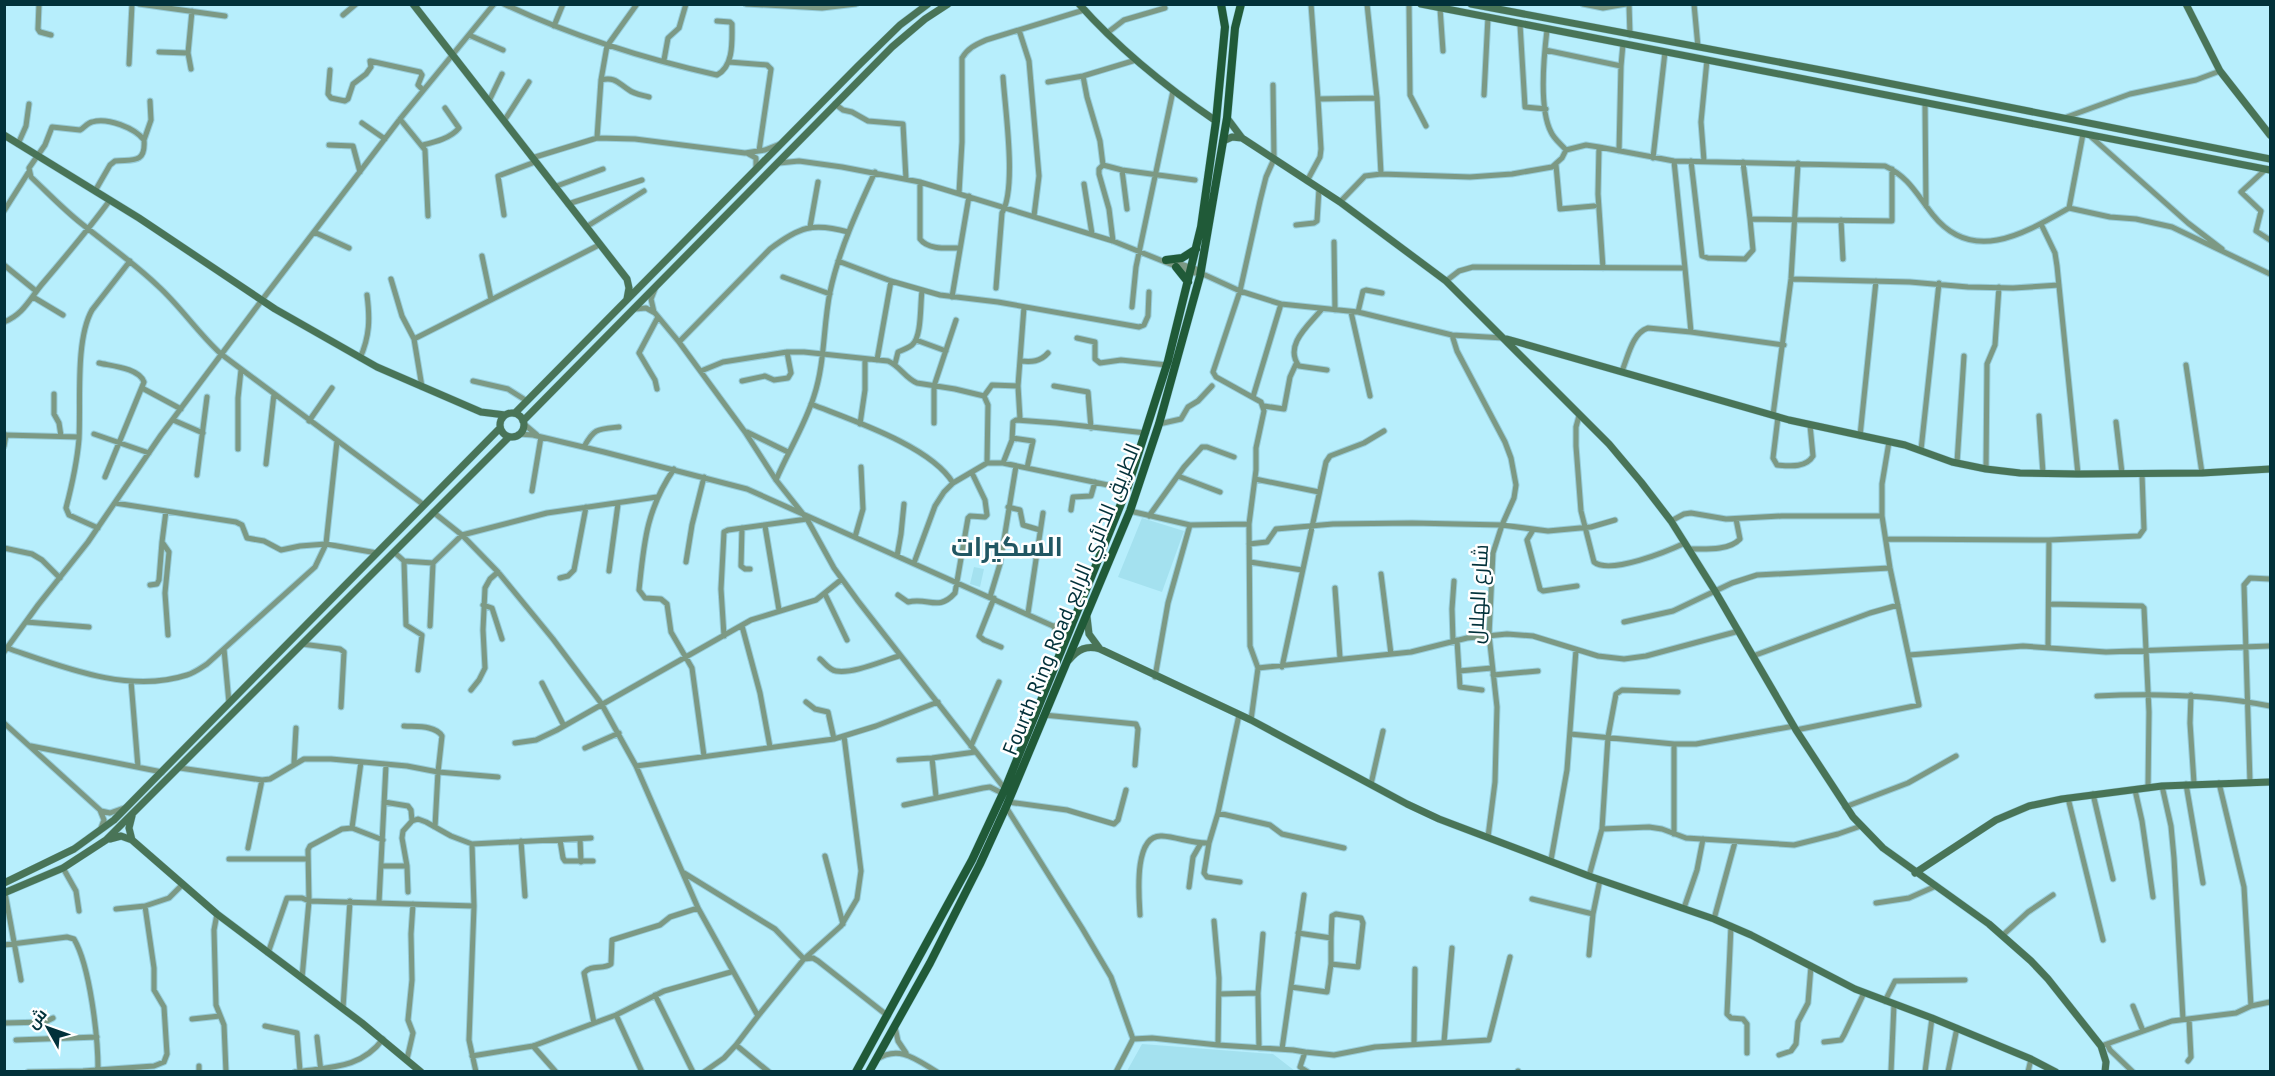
<svg xmlns="http://www.w3.org/2000/svg" width="2275" height="1076" font-family="'PT Sans',Cairo,sans-serif">
	<style>
		.built { fill: #a4e1ef }
		.lines { fill: none; stroke-linecap: round; stroke-linejoin: round }
		.street-casing { stroke: #96ccd9; stroke-width: 7 }
		.secondary-casing { stroke: #96ccd9; stroke-width: 8 }
		.primary-casing { stroke: #96ccd9; stroke-width: 9 }
		.street { stroke: #7c9984; stroke-width: 5 }
		.secondary { stroke: #497457; stroke-width: 7 }
		.primary { stroke: #205a38; stroke-width: 8 }
		.labels { text-anchor: middle; dominant-baseline: central; stroke-width: 5; stroke-linejoin: round; paint-order: stroke }
		.street-label { font-size: 21px; fill: #02313a; stroke: #fff }
		.district-label { font-size: 27px; font-weight: bold; fill: #215763; stroke: #fff }
	</style>
	<rect width="100%" height="100%" fill="#b7eefc"/>
	<path class="built" d="M1142 518 1184 531 1162 592 1118 577Z
		M974 567 984 569 980 587 970 584Z
		M1142 1044 1273 1054 1295 1071H1127Z"/>
	<g class="lines">
		<defs>
			<path id="street" d="M39 4 38 29 40 32 51 35
				M139 4 225 16
				M504 4C572 36 645 59 717 75 734 66 732 41 732 24L730 22 717 21
				M746 4 822 8 856 4
				M1311 4 1318 99
				M1367 4 1377 98 1381 174
				M1409 4 1410 95 1426 126
				M1583 4 1603 8 1626 4
				M1629 4 1630 35
				M1694 4 1698 47
				M1440 8 1443 51
				M343 15 356 4
				M1520 24 1525 107 1546 109
				M554 26 563 4
				M1019 30 1029 61 1039 176 1034 216
				M1547 30C1544 55 1539 109 1551 132 1554 139 1561 144 1566 150
				M1107 33 1124 20 1165 8
				M469 35 503 50
				M1545 50 1621 66 1619 151
				M159 52 188 53
				M664 60 668 38 679 28 686 4
				M729 62 767 65 771 69 759 151
				M129 64 132 4
				M1621 66 1623 44
				M191 69 188 53 192 11
				M330 70 328 94 331 98 345 101 348 99 353 84 366 74 371 67 370 61 420 72 422 75 418 85 423 90
				M1083 76 1087 97 1100 141 1103 165 1122 170 1195 180
				M601 80C615 76 619 84 629 90 634 94 642 95 649 97
				M1048 82 1083 76 1136 60
				M1484 95 1488 17
				M489 101 502 74
				M1925 102 1926 206
				M835 104 843 110 852 112 868 121 903 124 906 179
				M2064 118 2130 94 2196 80 2220 71
				M400 119 425 150 428 216
				M504 121 529 82
				M362 123 385 139
				M2089 135 2188 223 2222 249
				M597 138 601 80 607 46 637 4
				M144 140 151 120 150 101
				M18 144 26 126 29 104
				M329 145 353 146 360 172
				M423 145C435 142 451 138 459 128L445 108
				M1599 147 1598 194 1603 268
				M747 153 756 158V168
				M532 158 597 138 635 139 745 153 765 150 780 144
				M1653 158 1665 52
				M1691 161 1702 256 1708 258 1745 259 1753 250 1750 219
				M1704 161 1701 122 1707 60
				M1743 162 1750 219 1892 221V169
				M779 163 799 161 842 167 920 182 1113 241 1190 272 1205 275 1240 291 1281 304 1358 312 1452 335 1504 338
				M1103 165 1099 169V174L1109 209 1113 241
				M1556 165 1560 209 1594 206
				M2266 169 2241 192 2261 211 2256 231 2270 240
				M1122 170 1127 209
				M1307 181 1320 157 1321 149 1318 99 1377 98
				M920 182V239C928 250 947 248 960 248
				M1084 184 1092 234
				M554 187 603 169
				M95 191 110 165 115 161C131 159 146 165 144 140 135 128 107 117 92 122 87 123 84 128 80 130L52 127 45 145 29 168 31 177C48 193 64 210 82 224 108 245 134 263 158 286 181 307 198 333 221 354L424 505
				M959 193 962 142V58C968 48 975 45 986 40L1084 10
				M1340 202 1365 176 1381 174 1470 177 1512 174 1552 167 1562 158 1566 150 1586 145 1599 147 1674 161 1885 166C1909 177 1917 195 1933 215 1973 265 2025 233 2069 208L2083 134
				M568 204 642 180
				M2069 208 2110 217 2136 219 2172 227 2270 274
				M4 211 28 173
				M504 215 498 176 535 162
				M1841 220 1843 259
				M2041 224 2055 253 2057 266 2078 474
				M1296 225 1314 223 1317 221 1319 189
				M586 227 644 191
				M810 227 818 182
				M314 232 349 248
				M1334 242 1335 310
				M482 256 491 299
				M838 261 891 281 940 295 998 302 1139 327 1144 325 1148 316 1149 292
				M1171 261 1202 271
				M4 265 36 291
				M1685 268 1691 332
				M783 277 830 294
				M391 279 402 316 414 339
				M1791 279 1910 282 1968 287 2013 288 2059 285
				M1446 281 1459 271 1473 267 1685 268 1674 161
				M996 288 1002 213C1017 188 1005 109 1003 77
				M33 297 63 315
				M952 297 969 196
				M1132 307 1136 267 1173 91
				M635 309 646 308 655 313 679 342 745 432 776 480 807 519 834 568 858 601 1005 789
				M1322 309C1310 324 1283 345 1299 366L1327 370
				M654 312 651 299 655 289
				M1351 312 1370 396
				M1358 312 1363 291 1366 290 1382 293
				M4 322C24 314 30 298 43 283 66 256 89 229 110 200
				M1452 335 1457 351 1505 442 1511 458 1516 485 1514 498 1502 525 1493 553 1489 635 1497 707 1495 782 1488 837
				M1077 338 1095 342V359L1100 363 1121 360 1167 365
				M916 340 946 351
				M679 342 770 249C799 227 813 222 848 232
				M360 358C370 336 370 318 367 295
				M877 360 891 281
				M1020 361C1032 362 1040 362 1048 353
				M99 363C112 366 139 368 144 382L105 477
				M895 364 898 352C903 350 908 348 912 345 922 337 920 305 922 291
				M2186 365 2202 473
				M701 371 723 362 787 352H804L888 361C900 366 905 378 917 383L955 389 984 396 988 405 987 463
				M1622 371C1628 357 1632 333 1648 328L1691 332 1784 345
				M473 381 508 389 527 401
				M742 381 765 376 774 380 788 378 791 373 787 352
				M1054 386 1088 392 1091 428
				M422 387 414 339 599 245
				M142 388 181 409
				M657 389 655 380 639 353 658 317
				M54 394V414L59 423 61 436
				M984 396 992 385 1018 386
				M1253 397 1281 304
				M811 404C851 420 931 446 953 483
				M1264 406 1284 409 1290 377 1296 364
				M1773 415 1791 279 1798 163
				M1579 416 1576 427V446L1581 511 1594 562C1610 575 1668 551 1685 543
				M2039 416 2043 473
				M1778 417 1773 458 1777 465C1790 466 1806 468 1813 456L1810 425
				M1020 419 1018 386 1024 307
				M173 420 203 433
				M309 421 332 388
				M2116 422 2122 473
				M934 423V386L956 320
				M524 424 537 435
				M860 424 865 390V359
				M1159 424 1181 419 1188 407 1198 401 1212 386
				M747 432 788 452
				M94 434 149 453
				M519 434 533 435 604 452 747 489 1053 626 1060 635 1062 645
				M4 435 79 437
				M1860 436 1876 281
				M1012 438 1033 441 1027 468
				M4 446 6 435
				M584 447C594 428 598 429 619 427
				M238 449V398L241 370
				M1921 450 1939 283
				M1003 463 1012 440 1013 422 1016 420 1056 423 1146 433
				M1957 463 1964 356
				M266 464 274 394
				M674 469C646 510 644 543 639 590L645 598 661 599 667 604 671 632 692 668 704 756
				M1986 469 1987 364 1995 345 1999 287
				M197 475 207 397
				M1178 476 1220 492
				M1255 479 1319 492
				M776 480C788 452 805 425 814 396 825 363 823 327 830 292 839 250 857 211 875 172
				M532 491 541 437
				M115 503 236 522 242 525 247 538 264 541 281 550 300 546 326 544 377 553
				M1008 507 1020 510 1023 525 1040 530
				M1071 510 1073 497 1091 496 1095 482
				M166 511 162 542 169 552 165 593 168 635
				M1130 511 1190 525 1249 524
				M433 512 462 535 498 572 553 639 601 703 636 766 698 908 758 1016 736 1045 769 1072
				M1149 516 1184 467 1202 447H1207L1234 457
				M1671 521 1684 514 1691 513 1726 519 1782 516H1882
				M765 526 779 610
				M98 528 69 515 66 508C72 485 77 463 79 439 81 403 75 340 92 310L130 261
				M742 528 741 566 745 569H750
				M1533 530 1527 540 1540 589 1543 591 1577 586
				M855 537 863 509 861 467
				M1886 539 2049 540 2139 536 2144 529 2142 474
				M1249 544 1267 542 1276 529 1333 524 1412 523 1502 525 1548 531 1591 527 1615 520
				M4 548 32 554 42 560 60 578
				M1689 549C1705 549 1729 551 1740 539L1736 519
				M394 552 404 561 433 563 462 535 547 513 657 497
				M897 556 901 534 904 504
				M404 561 406 625 422 635 418 670
				M686 562 692 525 704 477
				M1250 562 1302 570
				M914 563 935 506 944 492 953 483 987 463H1003L1127 489
				M609 571 618 504
				M1381 574 1391 654
				M560 578 568 576 574 570 586 507
				M150 585 157 584 159 580 162 542
				M1335 588 1340 658
				M825 594 847 640
				M898 595 908 602C929 597 938 612 955 593L968 518 970 516 985 517 987 515 985 500 972 473
				M990 597 1000 564 1016 466
				M994 598 979 636 984 640 1001 647
				M2049 604 2142 606 2144 608 2149 712 2148 788
				M483 605 492 608 502 639
				M1028 613 1043 513
				M26 622 89 627
				M1624 622 1673 611 1732 583 1757 575 1890 568
				M430 626 433 563
				M742 626 760 693 770 747
				M1054 626 1067 624 1072 619
				M724 636 721 589 724 532 728 530 807 519
				M1457 640 1460 687 1482 690
				M1453 641 1452 609 1454 581
				M302 644 340 649 344 652 341 707
				M7 648C63 667 128 694 187 675 194 673 201 668 207 664L315 567 326 544 337 441
				M2048 648 2049 540
				M224 649 229 703
				M4 652 38 605 88 542 161 435 262 300 400 119 494 4
				M1909 655 2023 646 2106 652 2270 646
				M1753 656 1870 613 1898 605
				M820 659C825 663 829 670 836 671 853 674 882 661 899 656
				M1282 667 1326 462 1330 456 1364 443 1384 431
				M1258 668 1411 652 1467 638 1507 634 1533 636 1598 656 1624 659 1646 656 1739 631
				M1459 671 1492 668
				M1493 675 1538 671
				M1155 677 1168 603 1190 525
				M131 681 138 767
				M542 683 564 726
				M471 690 479 680 485 668 483 630 485 588 490 579 498 572
				M2191 695 2190 723 2194 783
				M2097 696C2155 693 2213 695 2270 706
				M806 702 815 709 828 712 834 739
				M1044 715 1136 724 1138 729 1135 765
				M1239 715 1218 813 1209 843 1204 873 1207 877 1240 882
				M1251 720 1258 668 1250 646 1249 524 1256 470V448L1264 411 1261 402 1216 377 1213 372 1240 291 1260 201 1266 177 1274 159 1273 85
				M4 723 100 810 104 820 101 828
				M404 726C416 727 435 725 442 736L438 772 498 777
				M1796 730 1919 705 1890 568 1882 516V484L1889 442
				M1570 734 1674 744H1696L1794 726
				M515 743 536 740 557 730 751 620 816 600 842 579
				M31 746 162 772
				M971 746 999 682
				M585 748 619 733
				M932 758 936 796
				M899 760 932 758 975 752
				M294 763 296 728
				M636 766 834 739 876 726 938 702
				M180 768 262 780 270 779 304 759H331L407 766 438 772 435 827
				M2219 783 2244 887 2251 1006
				M2250 783 2244 585 2250 578 2270 579
				M1371 784 1383 731
				M2186 784 2203 883
				M2162 786 2171 826 2174 858 2183 1019
				M2135 790 2142 821 2153 897
				M2093 794 2113 879
				M2068 798 2103 940
				M384 802 408 806 411 810 412 821
				M1008 802 1067 810 1114 824 1118 820 1126 790
				M904 805 983 788 990 787 1002 793
				M1006 807 1082 928 1111 977 1133 1039
				M1845 807 1908 783 1956 756
				M101 811 110 813 124 808
				M1218 813 1270 825 1282 834 1344 848
				M352 828 361 762
				M1602 829 1608 737 1616 694 1622 690 1678 692
				M1674 834V744
				M580 839 581 862
				M560 840 563 858 565 861H593
				M521 841 525 896
				M472 844 474 906
				M248 848 262 780
				M825 856 843 924
				M229 859H308
				M1551 860 1567 770 1576 650
				M381 866H407
				M63 868 76 891 79 911
				M684 873 775 929 804 959 813 958 818 961 888 1016
				M1589 876 1602 829 1649 827 1662 829 1686 838 1794 845 1838 834 1861 826
				M1189 887 1193 857 1201 843
				M408 892 407 866 402 838 403 831 412 821 418 819 426 822 451 836 472 844 591 838
				M5 893 21 980
				M1532 899 1593 914
				M379 902 386 765
				M1876 903 1909 898 1936 886
				M1684 908 1697 870 1703 839
				M116 909 145 906 169 898 182 885
				M217 914 214 930 216 1005 224 1025 226 1072
				M1140 915C1139 897 1133 834 1162 836 1178 837 1193 844 1209 843
				M1714 919 1735 842
				M1214 921 1219 978 1218 1045
				M1731 926 1727 1014 1731 1018 1743 1019 1747 1024V1053
				M1298 933 1331 938V964L1358 967 1363 923 1361 918 1336 914 1332 916 1331 938
				M2003 935 2028 912 2053 895
				M4 945 67 937 74 939C90 966 98 1037 98 1069
				M268 953 287 898H302L309 901 308 850 310 846 342 829 352 828 383 840
				M1589 955 1593 914 1600 880
				M302 978 309 901 474 906 469 1040 476 1072
				M1291 987 1327 992 1331 964
				M1219 994 1258 993
				M655 995 693 1072
				M1885 1001 1895 981 1965 980
				M2133 1006 2143 1031
				M343 1008 350 901
				M616 1015 642 1072
				M758 1016 804 959 841 926 857 899 861 871 844 736
				M192 1019 220 1016
				M4 1023 45 1022 53 1018
				M594 1023 584 973C591 964 603 970 611 964L612 940 660 925 670 917 698 908
				M265 1026 297 1033 300 1071
				M895 1027 898 1041 906 1053
				M317 1037 321 1072
				M1133 1039 1152 1038 1218 1045 1293 1050 1305 1052 1300 1067 1308 1072
				M16 1040 97 1037
				M1444 1042 1452 948
				M1824 1042 1841 1040 1844 1035 1864 993
				M1414 1044 1415 969
				M2107 1044 2110 1050 2133 1072
				M533 1046 556 1072
				M2101 1046 2172 1021 2236 1013 2251 1006 2270 1002
				M1259 1048 1258 993 1263 934
				M1282 1049 1304 895
				M1305 1052 1334 1055 1375 1047 1489 1040 1510 957
				M1779 1055 1791 1051 1796 1044 1798 1022 1808 1003 1811 966
				M472 1056 533 1046 616 1015 664 991 731 972
				M407 1059 413 1033 408 1020 412 980 411 934 413 904
				M876 1060C899 1044 917 1060 937 1072
				M2188 1061 2191 1057 2189 1019
				M199 1066V1072
				M28 1072 83 1071 154 1066 164 1062 167 1054 164 1007 154 990V968L145 906
				M295 1072C329 1067 361 1069 383 1039
				M704 1072 724 1058 736 1045
				M1116 1072 1133 1039
				M1518 1072V1071
				M1891 1072 1894 1004
				M1925 1072 1932 1018
				M1948 1072 1957 1028
				M2028 1072 2031 1059"/>
			<path id="secondary" d="M413 4 627 279 629 288 627 299
				M1079 4C1119 49 1166 87 1216 121
				M1421 4 2270 170
				M1471 4 1842 74 2270 159
				M2186 4 2220 71 2270 135
				M1227 118 1242 138 1340 202 1446 281 1609 444 1641 482 1671 521 1715 591 1796 730 1853 817 1883 848 1989 924 2031 961 2048 979 2101 1046 2106 1062 2105 1072
				M4 135 139 218 275 309 377 367 481 412 505 415
				M1223 141 1232 137 1242 138
				M1507 339 1789 420 1905 445 1952 462 1986 469 2020 473 2078 474 2202 473 2270 469
				M515 413 858 66 900 25 928 4
				M500 425a12 12 0 1 1 24 0a12 12 0 1 1-24 0Z
				M523 421 892 47 925 19 948 4
				M1087 617 1089 634 1100 649
				M1069 660C1078 649 1087 645 1100 649L1251 720 1407 804 1439 819 1589 876 1714 919 1751 935 1855 989 1932 1018 2031 1059 2056 1072
				M132 816 129 828 132 840
				M110 839 121 836 132 840 217 914 362 1023 421 1072
				M1915 873 1996 820 2029 806 2062 799 2162 786 2270 782
				M4 883 74 849 114 820 500 428
				M4 893 63 868 106 840 509 437"/>
			<path id="primary" d="M1166 260 1182 258 1196 249
				M1176 267 1188 282
				M856 1072 972 860 1005 789 1127 489 1168 361 1201 227 1216 121 1225 27 1221 4
				M869 1072 930 963 980 864 1006 807 1130 511 1159 424 1200 276 1227 118 1235 28 1241 4"/>
		</defs>
		<use href="#street" class="street-casing"/>
		<use href="#secondary" class="secondary-casing"/>
		<use href="#primary" class="primary-casing"/>
		<use href="#street" class="street"/>
		<use href="#secondary" class="secondary"/>
		<use href="#primary" class="primary"/>
	</g>
	<g class="labels">
		<g class="street-label">
			<text transform="translate(1478 594) rotate(-87)">شارع الهلال</text>
			<text transform="translate(1071 599) rotate(-68)">Fourth Ring Road الطريق الدائري الرابع</text>
		</g>
		<g class="district-label">
			<text x="1007" y="546">السكيرات</text>
		</g>
	</g>
	<rect width="2275" height="1076" fill="none" stroke="#02313a" stroke-width="12"/>
	<g transform="translate(48 1028) rotate(310)" stroke="#ffffff" stroke-width="4.5" paint-order="stroke">
	<path d="M0-4.5L10 22L0 15L-10 22Z" fill="#02313a"/>
	<text y="-9" font-size="16" font-weight="bold" text-anchor="middle" fill="#02313a">ش</text>
	</g>
</svg>
